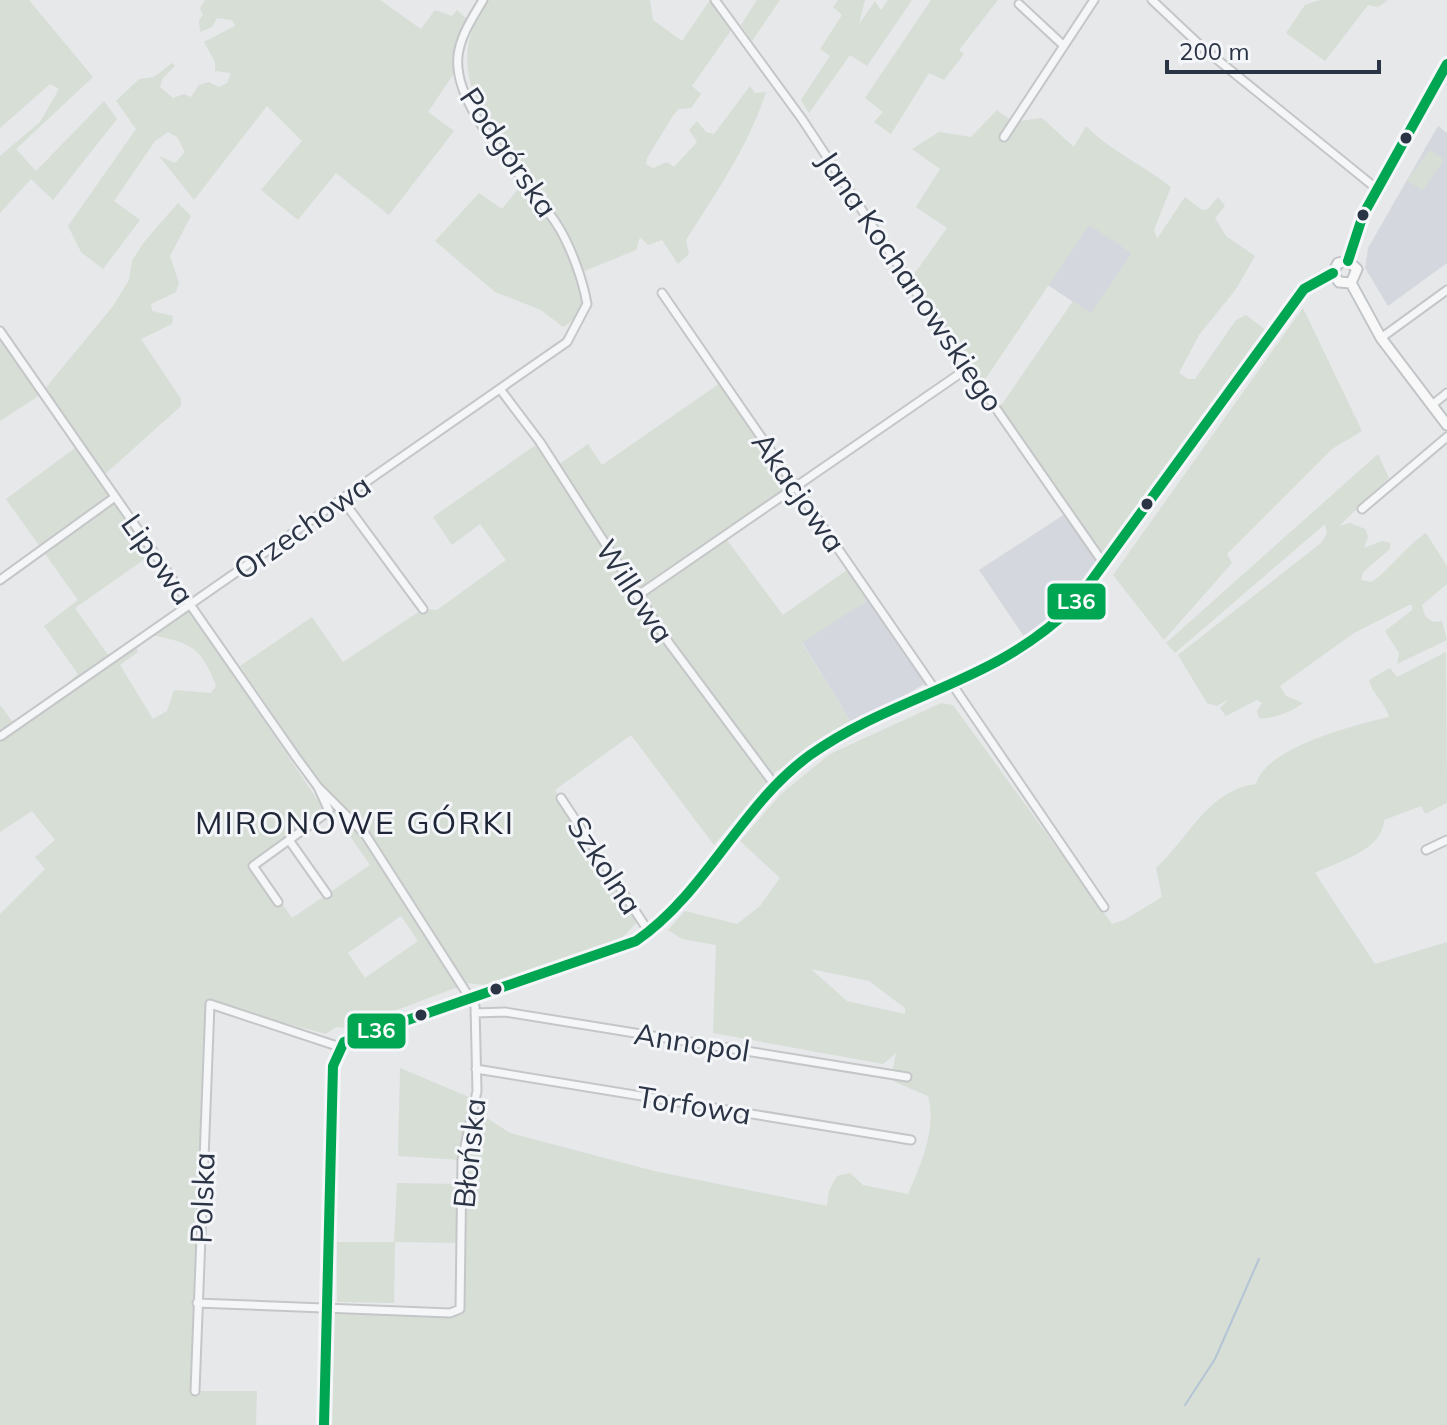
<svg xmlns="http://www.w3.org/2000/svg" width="1447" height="1425" font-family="Mulish,sans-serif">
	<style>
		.built { fill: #d4d7dd }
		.green { fill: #d6ded6; fill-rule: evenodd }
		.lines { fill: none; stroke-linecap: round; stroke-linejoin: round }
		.stream { stroke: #b4c4d5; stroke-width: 2 }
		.minor-casing { stroke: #c4c6c8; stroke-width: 11 }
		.major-casing { stroke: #c2c5c8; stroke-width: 13 }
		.minor { stroke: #f5f6f7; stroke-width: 7 }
		.major { stroke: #f8f8f8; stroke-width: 9 }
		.bus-1-casing { stroke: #f4f6f9; stroke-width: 16 }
		.bus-1 { stroke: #00a651; stroke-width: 10 }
		.bus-dot { fill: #2b3445; stroke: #f4f6f9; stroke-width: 3 }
		.labels { text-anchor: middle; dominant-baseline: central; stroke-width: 6; stroke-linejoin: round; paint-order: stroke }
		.street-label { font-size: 30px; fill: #2b3445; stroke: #f4f6f9 }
		.neighbourhood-label { font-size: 32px; letter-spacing: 2px; fill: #1d2536; stroke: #f4f6f9 }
		.line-badge { stroke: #f4f6f9; stroke-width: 3 }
		.badge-label { font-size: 22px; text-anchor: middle; font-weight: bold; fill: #fff }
	</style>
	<rect width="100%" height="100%" fill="#e6e8ea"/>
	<path class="built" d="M1438 126 1447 133V263L1388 306 1365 268 1368 248Z
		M1089 224 1132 253 1091 314 1048 285Z
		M1068 512 1103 563 1061 624 1029 644 979 570Z
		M874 596 928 682 853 725 802 642Z"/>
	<path class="green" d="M0 0H29L93 77 16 149 36 171 104 101 117 119 53 200 31 179 0 213V156L40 122 59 89 50 84 0 128Z
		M205 0H380L421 29 435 10 452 16 457 10 468 20 459 66 428 112 454 131 389 215 336 173 298 220 261 190 302 141 267 106 194 200 159 156 175 163 185 152 177 137 168 132 155 141 114 201 140 220 103 269 81 252 68 226 136 129 116 101 139 79 154 77 172 63 175 66 163 78 160 87 173 98 184 94 191 97 199 85 209 82 219 87 227 83 231 73 215 71V62L204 42 235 26 232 20 217 18 212 27 200 32 199 20 203 15 200 8Z
		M487 0H650L653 20 682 41 710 0 732 29 692 86 701 94 691 108 679 109 674 114 647 158 646 164 653 168 667 162 674 167 697 142 689 130 697 121 706 132 714 134 750 86 755 93 766 92C749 145 716 193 686 240L689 254 678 264 662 240 648 245 640 237 636 250 582 272C576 257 571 240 564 226 522 152 426 92 487 0Z
		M757 0H780L752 41 741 25Z
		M838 0H865L859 24 875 1 881 10 888 0H912L867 66 850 55 809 113 801 100 830 56 820 49 842 15 833 7Z
		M931 0H998L959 50 964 54 944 80 929 73 891 134 874 122 883 112 865 98Z
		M1320 0H1387V1L1378 7 1368 5 1325 61 1286 33 1305 5Z
		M997 110 1013 122 1042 118 1074 147 1086 126C1112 152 1143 165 1171 187L1154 230 1157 239 1185 197 1202 210 1208 209 1218 197 1225 206 1215 218 1226 236 1255 256 1236 289 1199 335 1179 373 1188 379H1195L1236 320 1246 315 1271 334 1103 563 998 410 1073 301 1091 313 1132 253 1089 225 984 381 966 363 910 280 947 228 916 207 940 169 912 149 939 132 971 137Z
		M1430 150 1444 160 1422 191 1407 180Z
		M521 185 559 228 586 297C585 310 574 321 563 327L541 310 495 292 435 241 479 193 502 209Z
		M178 203 191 216 170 256 179 283 176 292 151 304 152 311 173 316 172 324 141 339 181 399V406L104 475 44 390 113 306 129 280 132 261 144 242Z
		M1303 308 1362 431 1332 449 1227 554 1232 563 1164 640 1113 575Z
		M0 334 40 395 0 421Z
		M726 379 801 483 724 536 783 615 854 565 874 596 802 643 853 725 794 762 784 774 777 770 714 845 631 735 555 790 639 920 621 939 486 985 466 983 393 868 349 812 318 780 240 666 312 617 343 662 423 609 437 610 506 560 480 524 452 545 433 517 537 444 554 468 588 444 602 465Z
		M75 448 152 554 75 608 108 655 134 640 138 652 120 665 153 719 167 711 174 690 211 693 216 686C202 648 192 643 152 635L189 610 325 811 253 862 292 918 370 865 325 800 328 797 378 857 457 980 458 987 349 1028 336 1027 326 1034 211 1004 195 1391H257L256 1425H0V914L45 869 35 857 55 840 32 811 0 832V705L12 721 30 716 78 674 44 626 78 600 6 499ZM401 916 418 941 365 978 348 953Z
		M1378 454 1389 478 1339 526 1350 523 1365 529 1368 536 1364 548 1382 541 1390 543V549L1363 572 1361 580 1372 582C1392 567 1405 547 1426 533L1447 566V584L1422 605 1425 616 1433 622 1442 621 1447 640 1397 664 1399 653 1385 631 1412 610V605H1409L1354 633 1280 686 1286 696 1303 703C1293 711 1271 720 1259 718L1257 711 1262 703 1257 700 1226 716 1220 708 1229 699 1217 706 1207 703 1178 655 1321 543 1327 534 1325 524 1175 653 1166 643Z
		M1446 652 1447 803 1425 814 1421 806 1384 820C1383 850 1339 861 1315 873L1375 964 1447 942V1425H330L333 1316 337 1311 453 1315 460 1314 464 1306 466 1243 395 1242 394 1303 337 1302V1242H394L397 1183 462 1184V1160L398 1156 400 1068 469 1097 467 1142 474 1123 487 1118 510 1133 654 1171 827 1206 829 1191 837 1176 850 1173 863 1185 908 1194C921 1165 937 1128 928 1096L895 1082 892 1074 896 1053 883 1064 713 1033 716 945 682 939 668 930 685 911 737 924 760 906 780 878 740 841 780 795 830 754 941 703 953 705 1112 924 1126 919 1162 897 1156 868C1189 838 1208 790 1256 784 1266 747 1355 725 1389 717 1385 702 1373 696 1369 680L1390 668 1397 677ZM811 969 869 981 905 1008V1014L847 1001Z"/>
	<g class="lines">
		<path class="stream" d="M1185 1405 1215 1359 1259 1259"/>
		<defs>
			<path id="minor" d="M715 0 802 119 929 312 1104 564
				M1152 0 1203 48 1377 189
				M1019 4 1063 45
				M1004 137 1094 0
				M662 293 936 691
				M0 331 296 757 318 787 365 834 475 1006 477 1091 462 1160 460 1309 450 1313 197 1303
				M1381 338 1447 290
				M500 389 540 442 669 643 777 788
				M1432 405 1447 393
				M342 499 423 609
				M1362 509 1447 437
				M0 580 115 497
				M637 596 968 368
				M952 684 1104 907
				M1 736 567 342 587 304C583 280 570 244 556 223 528 180 452 110 458 56 460 36 473 17 483 0
				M561 798 649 932
				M289 840 327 894
				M1426 850 1447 840
				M278 902 253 866 329 811 318 787
				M475 1013 505 1012 907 1077
				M476 1069 911 1140
				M195 1391 210 1004 340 1047
				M324 1425 333 1066 344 1042 636 941C657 928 672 908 688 890 723 849 768 786 811 755 889 699 1012 680 1073 606L1304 289 1333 273"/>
			<path id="major" d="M1348 261 1363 215 1447 64
				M1348 261 1338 263 1333 273 1339 282 1351 283
				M1348 261 1357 269 1351 283
				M1351 283 1381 338 1447 425"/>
		</defs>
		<use href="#minor" class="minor-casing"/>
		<use href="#major" class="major-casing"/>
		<use href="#minor" class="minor"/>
		<use href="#major" class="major"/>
		<defs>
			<path id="bus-1" d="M1348 261 1363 215 1447 64
				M324 1425 333 1066 344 1042 636 941C706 893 741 805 810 755 896 694 994 684 1073 606L1304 289 1333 273"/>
		</defs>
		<use href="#bus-1" class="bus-1-casing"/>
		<use href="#bus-1" class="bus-1"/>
	</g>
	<g class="bus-dot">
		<circle cx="1406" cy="138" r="7"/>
		<circle cx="1363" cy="215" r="7"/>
		<circle cx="1147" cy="504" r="7"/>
		<circle cx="496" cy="989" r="7"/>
		<circle cx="421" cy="1015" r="7"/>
	</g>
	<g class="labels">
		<g class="street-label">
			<text transform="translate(509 152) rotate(56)">Podgórska</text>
			<text transform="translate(911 281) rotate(56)">Jana Kochanowskiego</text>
			<text transform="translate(799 492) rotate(55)">Akacjowa</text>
			<text transform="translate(302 527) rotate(-35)">Orzechowa</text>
			<text transform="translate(158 559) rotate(55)">Lipowa</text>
			<text transform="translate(635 591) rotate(57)">Willowa</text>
			<text transform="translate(605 865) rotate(57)">Szkolna</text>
			<text transform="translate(692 1042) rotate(9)">Annopol</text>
			<text transform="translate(694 1105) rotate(9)">Torfowa</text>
			<text transform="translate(469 1153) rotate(-84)">Błońska</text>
			<text transform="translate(202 1198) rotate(-88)">Polska</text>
		</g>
		<g class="neighbourhood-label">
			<text x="355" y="822">MIRONOWE GÓRKI</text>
		</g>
	</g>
	<g class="line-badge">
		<rect x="1046" y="582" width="61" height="39" rx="8" fill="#00a651"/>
		<rect x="346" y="1012" width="61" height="38" rx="8" fill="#00a651"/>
	</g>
	<g class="badge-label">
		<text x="1076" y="609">L36</text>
		<text x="376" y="1038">L36</text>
	</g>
	<path d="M1167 60v12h212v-12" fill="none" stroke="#2b3445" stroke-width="4"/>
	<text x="1179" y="60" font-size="24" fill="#2b3445" stroke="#f4f6f9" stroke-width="6" paint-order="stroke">200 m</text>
</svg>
